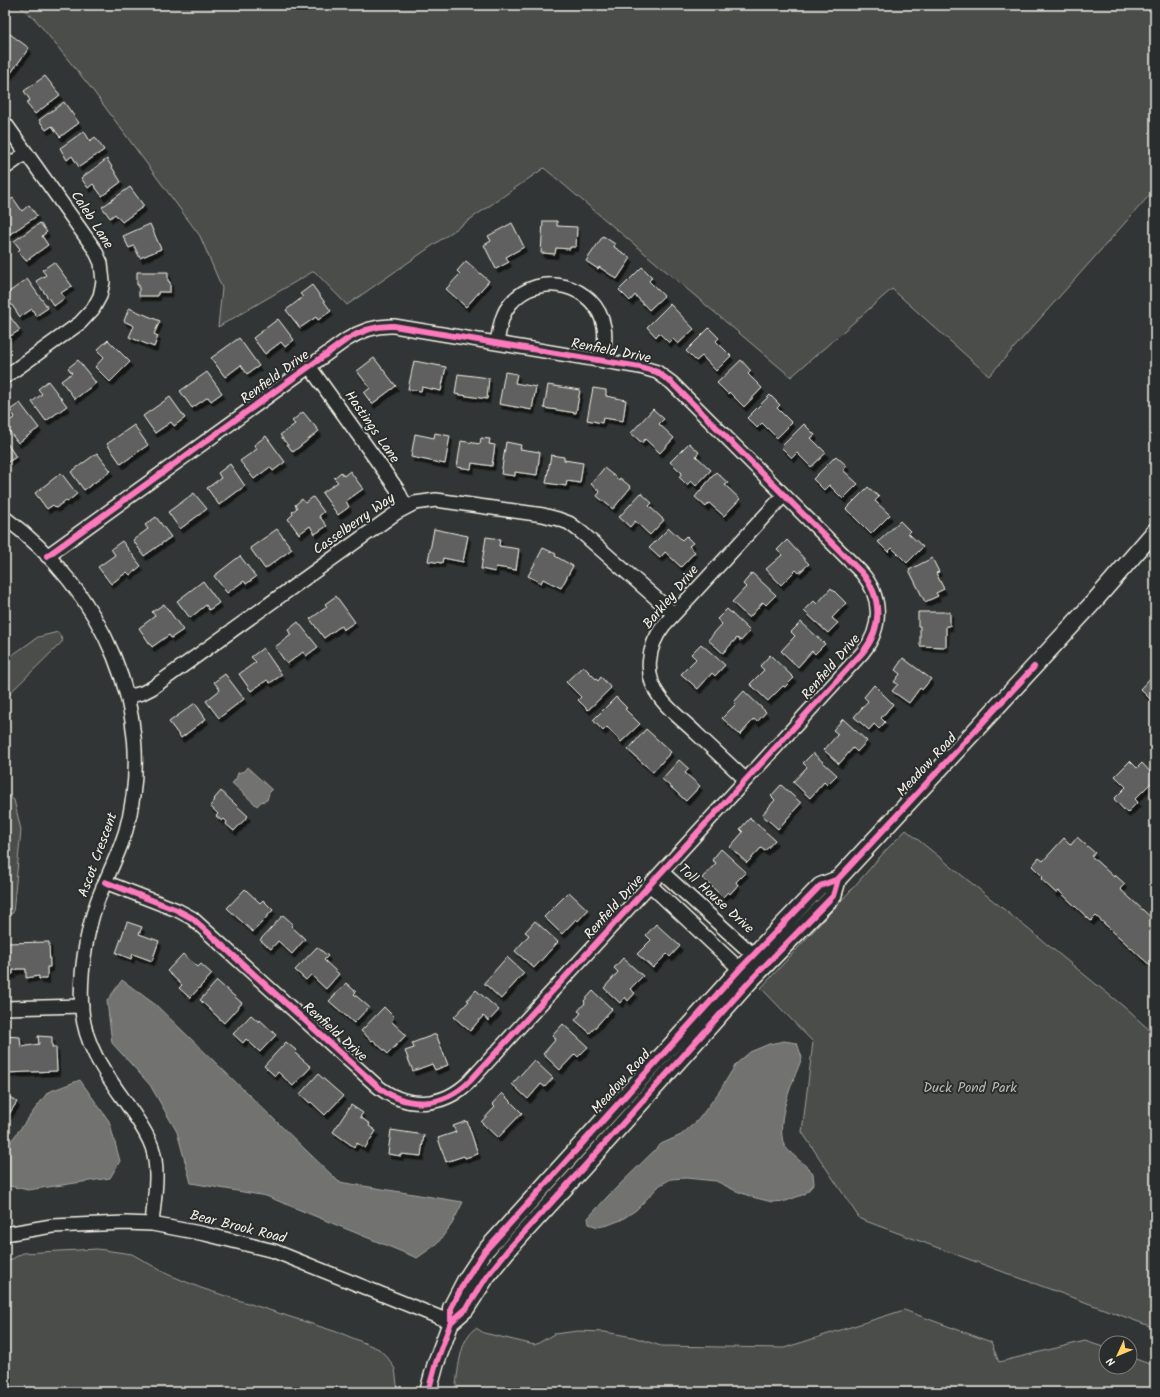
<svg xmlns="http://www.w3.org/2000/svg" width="1160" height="1397" font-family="Kalam,sans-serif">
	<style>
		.green { fill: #4b4d4c; stroke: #a09f9a }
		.water { fill: #727370; stroke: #a6a5a0 }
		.building { fill: #5f605f; stroke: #f4f1e8; filter: url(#shadow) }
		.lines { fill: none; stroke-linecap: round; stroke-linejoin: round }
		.minor-casing { stroke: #f4f1e8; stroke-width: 16 }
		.tertiary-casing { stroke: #f4f1e8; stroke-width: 19 }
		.minor { stroke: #2a2d2e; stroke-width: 13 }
		.tertiary { stroke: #2a2d2e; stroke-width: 16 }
		.cycleway-casing { stroke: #2a2d2e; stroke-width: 8 }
		.cycleway { stroke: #fd7abc; stroke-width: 6 }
		.labels { text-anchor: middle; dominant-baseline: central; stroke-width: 4; stroke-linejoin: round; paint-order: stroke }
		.street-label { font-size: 14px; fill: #f4f1e8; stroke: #2a2d2e }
		.park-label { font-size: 14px; fill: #b9b8b1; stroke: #2a2d2e }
	</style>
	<defs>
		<filter id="shadow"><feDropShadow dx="2.5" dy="4.5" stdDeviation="0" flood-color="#0009"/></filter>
	</defs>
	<rect width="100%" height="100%" fill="#323535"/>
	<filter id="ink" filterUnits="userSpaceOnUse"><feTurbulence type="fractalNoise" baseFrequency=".025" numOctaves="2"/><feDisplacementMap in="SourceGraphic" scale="8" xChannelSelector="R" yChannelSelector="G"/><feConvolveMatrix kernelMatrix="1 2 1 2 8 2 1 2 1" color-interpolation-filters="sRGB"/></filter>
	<g filter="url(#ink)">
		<path class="green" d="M18 5H1155V189L989 376 892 289 791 377 544 168 347 305 314 271 218 327 222 288 200 236 91 88 35 19Z
			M58 632 63 641 11 692 5 701V660L38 637Z
			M5 794 14 800 21 830 13 913 5 915Z
			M906 830 1123 1006 1155 1035V1328L860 1219 802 1132 813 1042 761 988 851 890 887 849Z
			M97 1249 132 1254 167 1274 201 1288 343 1334 379 1349 388 1358 395 1369 398 1392H5V1263L23 1253Z
			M904 1310 991 1342 999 1362 1085 1341 1106 1348V1367H1130V1357L1155 1366V1392H455C458 1374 459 1338 476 1328L484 1333 535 1345 554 1334 578 1331 605 1332 633 1337 661 1346 784 1348Z"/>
		<path class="water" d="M247 767 272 790 269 793 267 800 261 802 257 806 232 783 236 779 238 773 244 771Z
			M122 980 156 1005 339 1182 463 1202 452 1224 437 1244 417 1258 266 1196 191 1183 177 1132 150 1085 112 1043 107 1001Z
			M784 1041 797 1043 802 1058C793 1081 775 1120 784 1145 786 1150 808 1167 813 1173L814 1184 805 1194 786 1201 772 1202 752 1197 734 1190 716 1181 686 1178 671 1179 660 1185 636 1210 621 1220 608 1225 598 1227 589 1224 588 1218 608 1196 661 1144 681 1135 698 1120 719 1092 736 1064 750 1052 769 1044Z
			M80 1080 109 1121 120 1161 110 1178 28 1190 5 1185V1149L48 1092Z"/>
		<path class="building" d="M10 34 29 48 8 77 5 75V41Z
			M45 76 60 95 35 114 26 103 30 100 24 91Z
			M64 102 79 123 60 137 52 126 46 130 39 120Z
			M84 131 90 141 95 137 104 150 79 167 72 156 67 160 60 148Z
			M107 159 121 182 102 196 93 184 88 188 81 178Z
			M130 187 144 206 122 222 115 214 110 218 102 207Z
			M13 198 22 211 29 205 37 216 10 234 5 227V204Z
			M543 221H557V226L577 227 576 247H570V249L556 248 555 254 541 253Z
			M40 223 47 232 42 236 48 245 26 261 18 251 20 249 14 241Z
			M512 223 524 247 506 257 509 262 496 269 484 245 491 241 488 236Z
			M150 224 161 249 140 258 134 246 129 248 123 236Z
			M603 236 615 244 614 247 631 258 617 279 599 267 598 269 586 261Z
			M466 261 489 281 466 307 446 289 460 274 457 271Z
			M54 262 72 286 61 293 65 298 54 306 36 281 46 275 42 270Z
			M642 267 652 277 649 281 664 296 649 310 635 295 630 301 619 290Z
			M137 272H168V281L170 282V292H158V296H139V285H137Z
			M27 279 48 308 36 316 32 309 20 317 5 295Z
			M312 285 331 311 318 320 316 317 300 328 286 310 303 297 300 294Z
			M670 304 694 329 678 344 673 339 669 343 659 333 656 337 647 327Z
			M129 308 160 321 154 334 158 336 154 347 129 337 134 326 124 321Z
			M5 310 20 330 9 337 6 334 5 335Z
			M278 319 294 340 285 347 281 342 265 354 253 338Z
			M709 328 719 338 716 341 731 356 716 371 702 356 696 361 686 351Z
			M239 338 259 366 247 374 241 365 225 377 211 358Z
			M108 340 130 362 110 382 95 367 104 357 97 350Z
			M374 358 396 386 372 404 364 393 370 388 357 371Z
			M78 360 96 383 75 399 61 381 72 373 68 368Z
			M741 360 751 371 748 374 762 388 744 407 729 392 728 394 717 383Z
			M414 361 446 367 441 391 422 387 421 391 408 389Z
			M207 372 222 393 211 401 208 397 192 408 180 391Z
			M505 372 517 374 515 383 536 387 532 410 499 404Z
			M458 374 489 378 487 399 455 394Z
			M48 381 67 406 46 421 32 402 42 394 38 389Z
			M548 385 580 390 576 413 544 408Z
			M593 388 606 390V396L626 400 623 421 603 418 602 423 587 420Z
			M770 395 780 405 777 408 792 423 777 438 762 423 757 428 747 418Z
			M170 397 185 418 174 426 171 422 155 433 143 416Z
			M20 403 39 428 18 443 5 426V424L15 417 10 410Z
			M653 409 664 419 659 424 674 438 660 453 645 439 642 443 631 433Z
			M303 412 319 431 293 452 280 435 295 424 292 421Z
			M804 424 815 435 811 438 826 453 811 467 797 453 792 458 781 447Z
			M134 425 148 445 121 464 107 444Z
			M435 433 450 436 445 464 411 457 415 434 434 438Z
			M266 436 285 462 273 471 270 467 254 479 240 461 257 449 254 445Z
			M481 438 490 439 489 444 495 445 492 466 472 463 471 469 457 467 461 441 480 444Z
			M5 440 16 457 5 464Z
			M506 442 521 445 520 449 540 452 537 475 515 472V476L501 474Z
			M689 443 699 452 696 456 711 470 696 486 691 481 687 485 679 477 682 473 670 462Z
			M97 453 111 471 84 490 71 472Z
			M551 455 564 457V460L583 463 580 483 567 481 566 486 546 483Z
			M836 456 847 466 843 470 858 484 843 499 829 485 824 490 813 479Z
			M230 464 245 486 219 505 207 488 221 478 218 473Z
			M604 468 619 480 620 478 631 487 613 509 597 496 600 492 591 484Z
			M350 471 363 489 346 501 349 507 338 515 322 493 338 482 334 478 341 472 344 476Z
			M716 472 728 483 725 485 740 499 724 516 709 503 706 507 695 497Z
			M61 473 77 494 67 502 66 500 56 508 53 505 47 509 35 493Z
			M868 487 879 497 875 501 890 515 871 534 846 509Z
			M194 493 207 509 180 529 168 512Z
			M641 493 652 503 649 506 664 520 650 535 635 521 630 527 619 517Z
			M313 497 324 512 319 516 327 526 315 534 310 526 299 534 288 519 293 514 292 512 297 508 295 505 302 499 305 503Z
			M156 517 171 537 144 556 133 540 148 529 145 525Z
			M900 521 910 531 908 533 923 547 907 563 892 548 888 552 878 542Z
			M669 528 682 540 686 536 693 543 689 546 695 552 681 567 665 552 660 558 649 548Z
			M277 529 292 549 265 569 250 548Z
			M434 529 468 536 463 562 443 558 442 563 428 561Z
			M486 537 500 539 499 546 519 549 516 570 496 567 495 572 481 569Z
			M787 540 809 564 799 573 796 570 781 585 766 569 782 555 777 550Z
			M122 541 141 566 130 575 127 572 111 584 98 567 115 555 111 549Z
			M543 548 556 554 555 556 573 566 561 588 543 579 541 583 528 576Z
			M240 556 256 577 246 584 244 581 227 593 214 576Z
			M932 558 939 572 936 573 944 589 936 593 938 596 925 602 909 570Z
			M752 573 776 595 766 605 763 602 749 618 732 602 746 587 743 584Z
			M203 581 219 603 209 610 206 605 190 618 177 601Z
			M831 588 846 603 832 618 838 623 828 633 804 611 814 601 817 604Z
			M336 596 355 622 343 630 341 626 324 638 310 619 327 607 325 604Z
			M164 604 183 630 171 638 169 635 152 647 139 628 155 616 152 612Z
			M727 609 750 631 741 641 737 638 723 653 708 640 722 624 717 619Z
			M918 612H950V626H946V647L920 646V626H918Z
			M298 622 318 647 306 656 303 652 287 664 275 647 291 635 288 630Z
			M801 622 825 644 815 654 812 651 798 667 781 651 795 636 791 632Z
			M701 644 725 665 715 676 712 673 698 689 681 674 696 659 691 654Z
			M263 648 282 675 270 683 267 680 251 691 239 674 256 662 251 657Z
			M770 655 794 678 785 687 783 686 768 701 750 684 764 670 760 666Z
			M903 658 931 679 922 690 920 688 909 703 892 691 898 684 894 682 900 674 895 670Z
			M583 666 598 681 601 677 611 688 588 710 578 700 581 697 566 682Z
			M1155 673V702L1154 703 1140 689Z
			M225 674 244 699 219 718 206 701 220 690 214 682Z
			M874 685 893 704 881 718 885 722 879 729 874 724 869 730 854 717 868 701 864 697Z
			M744 691 766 712 757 722 754 719 740 735 722 718 736 704 734 702Z
			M616 697 627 708 625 709 640 724 621 742 607 727 603 731 593 720Z
			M195 703 206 719 181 738 169 722Z
			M843 719 867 741 857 752 853 748 839 764 824 750 838 734 833 730Z
			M646 729 671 752 653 772 628 750Z
			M813 753 837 775 827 785 824 782 810 798 793 782 807 767 803 763Z
			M679 760 689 769 685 773 700 786 686 801 662 779Z
			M1130 761 1137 768 1142 763 1155 777V779L1135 799 1138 802 1127 813 1114 799 1126 787 1115 776Z
			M781 785 801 803 778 829 762 815 775 800 771 796Z
			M221 791 248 816 234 831 226 824 227 822 224 819 222 821 216 816 218 814 210 806 215 800 214 799Z
			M750 818 775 840 765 851 761 848 747 863 730 847 743 832 740 829Z
			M1077 837 1095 853 1091 856 1114 877 1115 875 1125 884 1120 889 1155 921V970L1096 916 1091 921 1059 891 1056 893 1041 879 1043 877 1032 866 1039 858 1043 861 1064 838 1071 845Z
			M721 849 746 872 736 882 738 885 730 894 728 892 723 897 702 878 716 863 712 860Z
			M245 889 260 903 263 900 273 910 253 932 227 908Z
			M569 892 588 910 578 921 576 919 562 934 544 917Z
			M283 915 293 924 291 926 305 939 292 954 278 941 271 949 260 940Z
			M535 921 558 942 534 968 515 951 529 935 525 932Z
			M127 922 142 927 139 934 159 941 152 961 133 954 131 959 116 953Z
			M656 924 680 946 670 957 667 954 653 968 637 954 651 940 646 935Z
			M49 942 50 967H47V979H39V976L26 978V969H17V970H13V974H7V979H5V943Z
			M317 947 328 956 324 960 339 974 326 989 311 975 306 980 295 970Z
			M183 954 198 967 201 964 212 974 190 998 179 988 182 985 167 971Z
			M507 957 524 973 501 999 484 983Z
			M623 958 643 976 630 989 635 993 628 1001 625 997 620 1003 604 988 618 972 614 968Z
			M217 981 242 1003 224 1023 200 1000Z
			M346 983 356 992 354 994 369 1007 354 1023 329 1001Z
			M476 990 499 1010 489 1021 483 1016 470 1031 454 1017 469 1001 467 1000Z
			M593 991 612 1009 590 1033 575 1020 581 1013 578 1011 585 1003 584 1001Z
			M384 1007 394 1017 391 1021 406 1035 388 1054 373 1040 372 1041 361 1031Z
			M251 1015 259 1022 260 1020 276 1035 260 1052 246 1039 243 1043 233 1034Z
			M563 1024 588 1047 578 1057 575 1054 560 1070 543 1054 556 1039 552 1036Z
			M436 1034 448 1065 435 1070 432 1064 413 1071 405 1051 414 1048 412 1043Z
			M5 1036 20 1037 21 1047 39 1044 38 1036 52 1037V1047H56L57 1071 5 1073Z
			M286 1042 297 1051 295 1053 311 1067 293 1086 278 1072 275 1076 264 1066Z
			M534 1060 553 1078 545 1087 541 1084 528 1099 512 1084Z
			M318 1074 343 1096 325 1115 311 1102 310 1103 300 1094Z
			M502 1093 522 1113 498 1138 481 1122 495 1107 492 1104Z
			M5 1094 17 1102 5 1120Z
			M351 1105 363 1113 360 1117 370 1124 369 1126 376 1131 365 1148 357 1143 354 1147 333 1132Z
			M467 1121 478 1154 465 1158 464 1156 446 1162 438 1138 456 1132 453 1126Z
			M391 1130 424 1135 421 1156 401 1154V1156L388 1154Z"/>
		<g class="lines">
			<defs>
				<path id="minor" d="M5 123 95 250 101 263 103 282 100 296 93 309 80 323 5 377
					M5 168 26 153
					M497 342C500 328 501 314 511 303 539 270 596 284 604 327 606 338 604 349 602 360
					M309 366 397 489 406 507
					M5 518C101 589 159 712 126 830 119 854 106 878 97 902 86 933 79 977 82 1010 85 1049 109 1078 131 1110 139 1122 147 1133 152 1147 160 1171 154 1199 152 1224
					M47 556 346 340C360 331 376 325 394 326L640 367 657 372 672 383 861 572C882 596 883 627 863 652L470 1081C443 1108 406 1110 376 1085L192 918 177 910 105 882
					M127 697 142 693 152 688 396 513 415 503 436 500 543 515 558 519 569 523 581 532 674 614
					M746 780C729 764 713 749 696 733 685 722 671 712 661 699 643 676 647 647 664 625L784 495
					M662 872 761 962
					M650 885 746 975
					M5 1008 82 1006
					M5 1234 52 1226 125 1223 152 1224 205 1234 274 1251 451 1322"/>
				<path id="tertiary" d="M451 1322 466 1309 487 1276 507 1251 582 1169 751 980 833 896 838 879 1091 605 1155 531
					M428 1392 436 1363 451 1322V1308L465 1281 484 1252 740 969 820 886 838 879"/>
			</defs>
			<use href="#minor" class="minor-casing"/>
			<use href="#tertiary" class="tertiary-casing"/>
			<use href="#minor" class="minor"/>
			<use href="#tertiary" class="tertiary"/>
			<defs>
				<path id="cycleway" d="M47 556 346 340C360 331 376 325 394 326L640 367 657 372 672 383 861 572C882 596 883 627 863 652L470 1081C443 1108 406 1110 376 1085L192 918 177 910 105 882
					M451 1322 466 1309 487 1276 507 1251 582 1169 751 980 833 896 838 879 1034 667
					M428 1392 436 1363 451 1322V1308L465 1281 484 1252 740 969 820 886 838 879"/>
			</defs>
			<use href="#cycleway" class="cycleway-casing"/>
			<use href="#cycleway" class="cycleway"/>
		</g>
	</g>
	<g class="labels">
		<g class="street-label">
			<text transform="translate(92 220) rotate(57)">Caleb Lane</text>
			<text transform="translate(611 351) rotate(11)">Renfield Drive</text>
			<text transform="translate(275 377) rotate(-36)">Renfield Drive</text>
			<text transform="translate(372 427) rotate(55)">Hastings Lane</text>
			<text transform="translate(354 524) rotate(-35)">Casselberry Way</text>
			<text transform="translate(671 597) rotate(-50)">Barkley Drive</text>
			<text transform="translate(831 667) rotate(-49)">Renfield Drive</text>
			<text transform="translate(927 765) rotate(-47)">Meadow Road</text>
			<text transform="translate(98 855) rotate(-70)">Ascot Crescent</text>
			<text transform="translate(716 899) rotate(42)">Toll House Drive</text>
			<text transform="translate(614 907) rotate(-48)">Renfield Drive</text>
			<text transform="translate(335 1032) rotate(42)">Renfield Drive</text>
			<text transform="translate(621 1082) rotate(-48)">Meadow Road</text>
			<text transform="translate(238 1227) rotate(14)">Bear Brook Road</text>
		</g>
		<g class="park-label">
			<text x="970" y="1088">Duck Pond Park</text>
		</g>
	</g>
	<rect width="1160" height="1397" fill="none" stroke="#2a2d2e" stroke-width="20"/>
	<rect x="10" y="10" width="1140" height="1377" fill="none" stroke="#f4f1e8" stroke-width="1.5" filter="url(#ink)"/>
	<g transform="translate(1118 1355) rotate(226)"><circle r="19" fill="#2a2d2e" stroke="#7b7b78"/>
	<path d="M0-3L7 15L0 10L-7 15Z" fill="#ffd166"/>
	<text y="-6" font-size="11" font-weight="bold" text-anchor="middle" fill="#f4f1e8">N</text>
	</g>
</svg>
